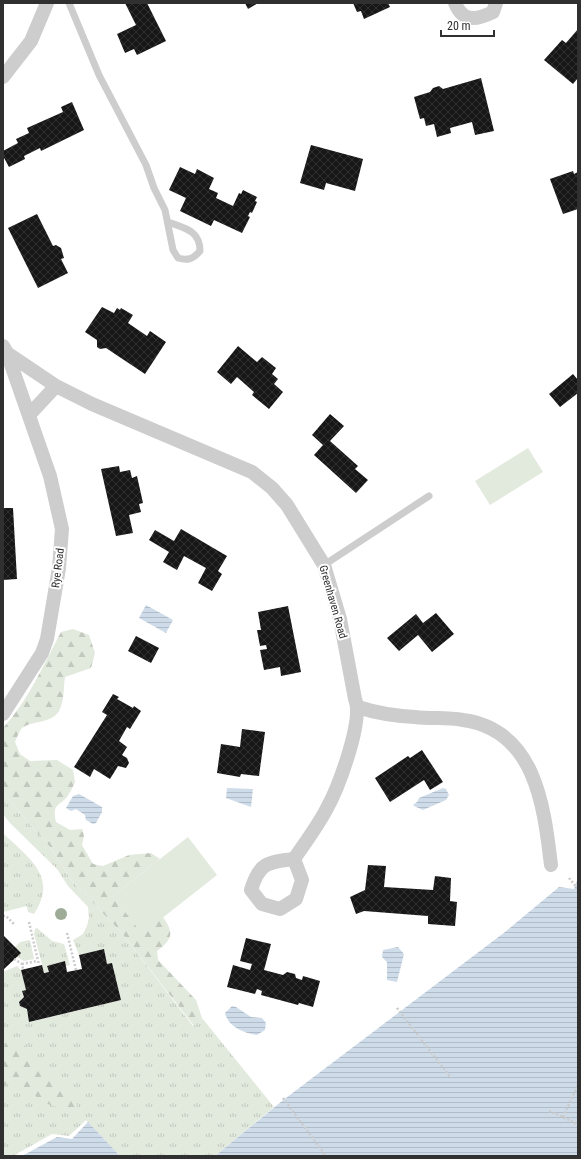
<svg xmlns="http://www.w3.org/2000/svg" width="581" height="1159" font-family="'Roboto Condensed',sans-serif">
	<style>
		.grass { fill: url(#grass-tufts) }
		.forest { fill: url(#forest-firs) }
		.park { fill: #e2e9dd }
		.water { fill: url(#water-rules) }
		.building { fill: url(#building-cross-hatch) }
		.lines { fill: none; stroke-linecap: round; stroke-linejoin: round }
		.path { stroke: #cacaca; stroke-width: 2.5; stroke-dasharray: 2 2; stroke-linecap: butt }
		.service { stroke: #cdcdcd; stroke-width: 7 }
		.minor { stroke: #cdcdcd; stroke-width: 14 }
		.tree { fill: #9eac97 }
		.labels { text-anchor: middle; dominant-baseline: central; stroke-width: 4; stroke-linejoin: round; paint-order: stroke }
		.street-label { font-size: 11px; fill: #303030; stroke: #fff }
	</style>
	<defs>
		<pattern id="grass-tufts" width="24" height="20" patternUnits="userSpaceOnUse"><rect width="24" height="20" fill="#e2e9dd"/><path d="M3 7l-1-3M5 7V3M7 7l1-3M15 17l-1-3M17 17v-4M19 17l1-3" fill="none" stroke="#c2c8be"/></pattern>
		<pattern id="forest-firs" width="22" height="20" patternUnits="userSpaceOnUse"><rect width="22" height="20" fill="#e2e9dd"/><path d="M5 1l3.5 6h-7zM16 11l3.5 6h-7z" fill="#c2c8be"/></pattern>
		<pattern id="water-rules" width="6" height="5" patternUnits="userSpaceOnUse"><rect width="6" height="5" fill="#cedbe9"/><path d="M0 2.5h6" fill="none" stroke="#b1bcc8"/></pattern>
		<pattern id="building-cross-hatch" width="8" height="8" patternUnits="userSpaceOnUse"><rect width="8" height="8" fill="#171717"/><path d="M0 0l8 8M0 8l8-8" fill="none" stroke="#303030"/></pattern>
	</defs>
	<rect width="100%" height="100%" fill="#fff"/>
	<path class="grass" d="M3 793 50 847 72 881 121 932 193 1026 202 1018 274 1107 215 1156H120L86 1120 69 1136 52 1134 13 1156H3V972L17 966 21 970 26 990 22 991 24 997 19 1002 20 1006 27 1009 30 1022 121 1000 112 963 107 964 104 950 79 955 73 940 83 934 87 926 89 917 88 907 68 886 57 869 10 823 3 814Z
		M3 833C28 858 59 876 34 914L28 912 27 906 3 912Z
		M37 928 52 941 64 944 70 965 66 966 65 961 47 966 49 972H44L34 934 35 929Z
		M30 940 34 959 24 961 17 957 15 947 20 942Z"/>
	<path class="forest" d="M73 629 89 635 95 653 91 668 65 677C63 688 65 700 59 711 51 724 33 720 22 728 19 731 17 738 15 742L20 754 30 761 57 760 73 770 75 782C73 787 70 792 67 797 58 807 52 804 56 822L70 830 82 829 84 836 82 845 93 864 103 866 129 855 151 853 160 859 113 896 142 933 163 917C174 933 173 939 157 951L158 960 196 1000 202 1018 194 1026 121 932 72 881 50 847 3 793V728C28 701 44 664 61 632Z
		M12 1036 19 1040 75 1099 77 1106 72 1110C63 1107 52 1107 44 1102 33 1095 25 1086 12 1082L3 1087V1055L7 1051 4 1048 6 1042Z"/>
	<path class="park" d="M528 448 543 472 490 505 475 481Z
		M188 837 217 875 142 934 113 896Z"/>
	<path class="water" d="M146 605 173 620 166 633 139 618Z
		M227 788 253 789 251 807 226 798Z
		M443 788 446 789 449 795 446 800 423 810 414 806 413 805 417 802 419 798Z
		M79 794 102 807V812L96 823 93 824 86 820 85 815 76 809 71 811 66 808 73 796Z
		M578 878V1156H215L282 1101 505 932 559 887 574 889Z
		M398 947 404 954 397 982 387 980V962L382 957 383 950Z
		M232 1006 236 1007 251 1017 262 1018 266 1023 265 1030 257 1035C244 1033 228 1027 225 1013Z
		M88 1122 120 1156H22L57 1137 72 1139Z"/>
	<path class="building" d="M125 3H147L166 41 137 55 134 49 125 53 117 34 136 25Z
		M245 3H258L248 9Z
		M353 3H388L390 7 364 19 361 11 357 12Z
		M578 29V78L573 84 544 60 562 40 566 43Z
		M481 78 494 131 475 135 472 122 450 128 451 133 437 137 434 124 426 126 424 118 420 119 414 97 430 92 433 88 439 86 443 89Z
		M72 102 84 130 41 151 40 148 24 156 25 159 9 167 3 156V151L18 143 16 139 29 133 27 128 63 112 61 107Z
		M311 145 363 159 355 191 326 183 324 190 300 183Z
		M180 167 195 174 197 169 214 178 209 189 218 193 216 198 233 206 239 193 241 194 243 190 257 197 255 201 257 202 252 213 250 212 248 216 250 217 242 233 214 220 211 226 180 211 186 198 169 190Z
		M573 171 574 174 578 172V209L563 214 550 179Z
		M37 214 53 246 56 245 61 248 64 258 61 259 68 273 38 288 8 228Z
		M102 307 114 313 117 308 120 310 121 308 133 315 128 323 147 336 150 331 166 342 145 374 106 348 100 349 97 347V340L85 332Z
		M238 346 257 362 262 357 276 368 272 374 278 379 274 384 283 392 269 409 252 395 254 392 237 377 231 384 217 372Z
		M573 374 578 380V393L560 407 549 394Z
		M330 414 344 426 330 441 358 466 355 469 368 480 356 493 314 455 323 445 312 435Z
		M119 466 120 472 130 470 132 478 137 476 143 503 139 504 141 512 129 515 133 533 116 536 101 469Z
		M3 508H13L17 579 3 580Z
		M181 529 227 556 218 571 222 574 212 591 198 583 206 568 184 556 177 570 163 562 169 552 149 540 155 530 174 541Z
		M288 606 301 672 281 676 280 667 264 670 260 650 267 649 266 645 260 646 257 630H261L258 612Z
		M436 613 454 634 432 652 418 635 399 651 387 638 416 614 423 623Z
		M136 636 159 648 151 663 128 651Z
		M113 694 119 697 117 699 133 708 134 706 141 711 130 729 127 727 119 741 127 747 122 755 127 758 129 763 126 768 118 766 110 779 94 769 90 777 74 767 107 715 102 712Z
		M242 729 265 732 259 776 241 774 240 777 217 773 221 744 240 747Z
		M422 750 443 782 430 790 424 780 390 802 375 778 408 756 410 758Z
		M368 865 386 866 384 887 433 890 435 876 451 878 450 901 457 902 455 926 428 924V916L364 911 356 914 350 897 365 890Z
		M3 935 21 953 3 970Z
		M246 938 271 944 264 970 283 975 287 972 295 974 296 978 302 980 303 976 320 981 313 1007 299 1003 298 1005 261 995 262 991 257 989 255 994 227 987 233 965 250 970 252 964 240 961Z
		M104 949 107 964 112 963 121 1000 29 1022 27 1009 20 1006 19 1002 24 997 22 991 26 990 21 970 42 965 44 973 49 972 47 966 65 961 67 972 82 969 79 955Z"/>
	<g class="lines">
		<path class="path" d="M569 878 578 889
			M3 916H6L15 925
			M29 922 39 965
			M67 933 76 970
			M14 959 22 964 23 969
			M22 964 37 961
			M397 1008 451 1078
			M283 1098 326 1156
			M549 1111 578 1124
			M563 1117 578 1085"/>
		<path class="service" d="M69 3 99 75 146 165 154 188 165 210 173 250 178 258C188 261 193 259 200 251 200 230 184 228 168 222
			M324 565 429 496"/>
		<path class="minor" d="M455 3C463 23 477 20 493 12L496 3
			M3 77 31 41 47 3
			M3 346 7 353 56 386 92 404 252 472 272 488 287 505 324 565 340 619 355 699C364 720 338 789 326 810 317 827 305 843 294 859 267 862 259 863 251 890L262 904 280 909 296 899 302 880 294 859
			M29 415 56 386
			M358 707C376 713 396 716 415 717 431 719 447 717 463 720 536 730 544 807 551 865
			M3 714 42 653 47 639 59 568 62 529 50 476 7 353"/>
	</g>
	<circle class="tree" cx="61" cy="914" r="6"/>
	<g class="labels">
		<g class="street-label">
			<text transform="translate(58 568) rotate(-83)">Rye Road</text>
			<text transform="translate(333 602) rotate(74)">Greenhaven Road</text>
		</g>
	</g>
	<rect width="581" height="1159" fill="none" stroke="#303030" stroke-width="8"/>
	<path d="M441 30v6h53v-6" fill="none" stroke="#303030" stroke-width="2"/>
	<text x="447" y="30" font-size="12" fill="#303030" stroke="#ffffff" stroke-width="3" paint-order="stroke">20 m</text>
</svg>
